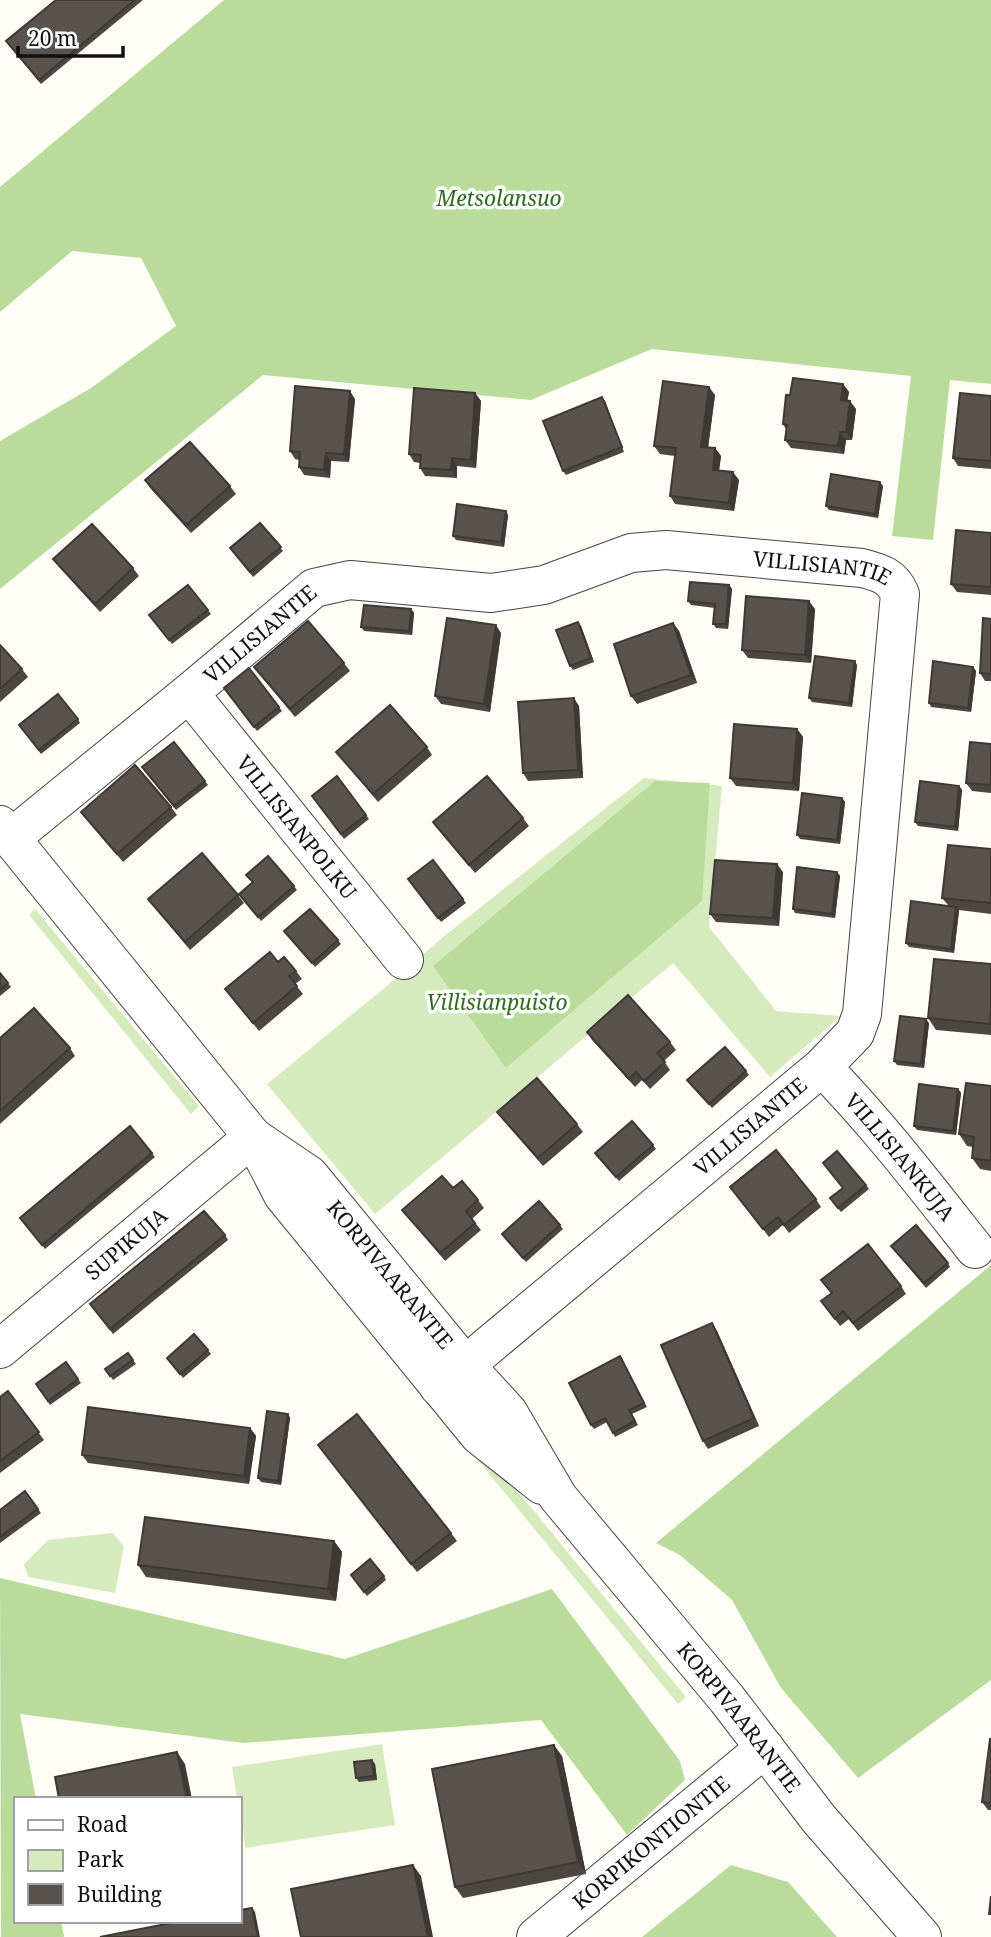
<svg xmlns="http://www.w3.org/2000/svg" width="991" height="1937" font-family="'Noto Serif',serif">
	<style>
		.green { fill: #d5ebbd }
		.forest { fill: #b9dc9c }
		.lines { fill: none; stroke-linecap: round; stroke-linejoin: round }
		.minor-casing { stroke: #444; stroke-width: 40 }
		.minor { stroke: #fff; stroke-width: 38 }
		.wall { fill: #4d4742 }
		.shaded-wall { fill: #3f3936 }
		.building { fill: #5a524d; stroke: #3f3936; stroke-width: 2 }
		.labels { text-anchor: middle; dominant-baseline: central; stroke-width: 7; stroke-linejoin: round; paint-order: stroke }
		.park-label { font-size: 21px; font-style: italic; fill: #2f6b1f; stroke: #fff }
		.street-label { font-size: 21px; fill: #111; stroke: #fff }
	</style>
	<rect width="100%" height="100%" fill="#fffdf5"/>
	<path class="green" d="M644 778 722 786 709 927 776 1011 841 1016 770 1077 673 963 375 1214 267 1084 388 985 443 937Z
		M35 909 199 1106 191 1114 29 915Z
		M485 1451 686 1697 678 1704 477 1459Z
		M112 1533 124 1546 115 1593 28 1577 24 1564 48 1540Z
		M382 1744 395 1825 245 1848 240 1799H237L232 1767Z"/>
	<path class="forest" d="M224 0H991V384L950 380 933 540 892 536 911 376 652 349 531 400 263 375 0 589V441L91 388 176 326 141 258 72 251 0 312V187Z
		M655 781 710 783 702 901 506 1068 433 966Z
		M991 1265V1680L858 1778 781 1688 732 1600 680 1555 656 1543Z
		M0 1578 345 1659 552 1589 680 1761 685 1780 627 1835 541 1720 244 1743 20 1714 36 1799H16V1921H61L64 1937H1Z
		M731 1865 788 1882 837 1937H642Z"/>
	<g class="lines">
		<defs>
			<g id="minor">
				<path id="s1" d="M189 693 404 960"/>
				<path d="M0 825 253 1137 283 1195 479 1435 542 1485"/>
				<path id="s2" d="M11 838 189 693 314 588 350 580 491 593 544 585 631 553 666 550 862 568C881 573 892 576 900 594L862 1014 855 1033 822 1067 439 1387"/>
				<path id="s3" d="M822 1067C877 1123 926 1187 975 1249"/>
				<path id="s4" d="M253 1137 309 1175 465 1365 508 1412 558 1497 727 1699 819 1819 922 1937"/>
				<path id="s5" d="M0 1349 253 1137"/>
				<path id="s6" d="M536 1937 765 1748"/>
			</g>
		</defs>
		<use href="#minor" class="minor-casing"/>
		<use href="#minor" class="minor"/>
	</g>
	<path class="wall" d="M56 0H143L41 84 9 45Z
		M843 384 849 392 847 401 856 409 852 440H846L844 454 791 448 785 440 786 429 783 424 790 395Z
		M475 393 481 401 476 468 457 466V478L425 476 420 468V463L414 462 409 454Z
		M715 395 708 448H715L721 456 719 470 739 480 734 511 675 504 670 496 675 456 660 454 654 446Z
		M991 396V469L958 466 953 458Z
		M355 399 349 462 331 461 330 478 304 475 299 467V460L295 459 290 451Z
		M605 401 624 452 566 475 563 471Z
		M145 480 230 486 236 494 191 533 150 488Z
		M883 486 878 518 829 510 826 506Z
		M506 511 508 515 504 547 456 540 453 536Z
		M260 523 283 551 253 577 230 548Z
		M991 533V595L957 592 951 584Z
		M53 559 133 568 139 576 100 612 59 567Z
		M188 585 211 614 172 644 149 615Z
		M729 585 732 589 728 629 716 628 713 624 715 608 691 605 688 601Z
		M411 609 414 613 412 635 364 631 361 627Z
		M815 609 811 663 748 658 742 650Z
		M991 619V681H985L980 673Z
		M578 622 581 626 594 662 573 670 570 666Z
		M673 623 679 631 697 683 637 704 631 696Z
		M501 633 490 712 441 704 435 696Z
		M0 645 22 669 28 677 0 702Z
		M344 663 350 671 295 717 254 667Z
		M857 665 852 707 812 702 809 698Z
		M973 667 976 671 971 712 931 707 929 703Z
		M249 668 282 711 257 731 224 688Z
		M579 706 583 778 528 781 523 773Z
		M78 719 80 723 41 754 19 725Z
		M797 729 803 737 799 791 736 786 730 778Z
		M174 742 208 785 176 810 142 767Z
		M991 744V793L972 791 966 783Z
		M427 747 432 755 378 802 336 752Z
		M337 776 369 819 344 839 312 796Z
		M959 786 962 790 958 831 918 826 915 822Z
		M842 798 845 802 840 844 800 839 797 835Z
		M171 807 177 815 123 862 81 812Z
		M523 818 529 826 475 873 433 822Z
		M991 849V914L959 910 954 953 909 947 906 943 948 905 942 898Z
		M433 860 466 903 441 922 408 879Z
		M783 872 779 926 716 922 710 914Z
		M837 872 840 876 835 918 795 913 793 909Z
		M252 883 294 886 297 890 261 921 242 898Z
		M238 895 244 903 190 950 148 899Z
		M284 931 338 940 341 944 315 967Z
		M278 962 296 971 302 979 295 984 303 994 259 1031 225 989Z
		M991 964V1035L936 1030 928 1018Z
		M0 973 11 987 0 996Z
		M929 1023 924 1068 897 1065 894 1061Z
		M587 1032 670 1042 676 1050 664 1061 670 1070 650 1089 642 1080 635 1087 592 1040Z
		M0 1038 70 1048 75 1056 0 1124Z
		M746 1071 749 1075 712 1108 687 1080Z
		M991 1086V1171L980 1169 972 1158 973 1147 967 1146 959 1134Z
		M958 1089 961 1093 956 1135 917 1130 914 1126Z
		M497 1112 577 1124 583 1132 543 1166 503 1120Z
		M653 1145 656 1149 619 1181 595 1153Z
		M152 1153 155 1157 45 1249 23 1222Z
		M866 1185 869 1189 841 1212 830 1198Z
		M730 1187 816 1199 821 1207 789 1233 783 1225 769 1237Z
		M453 1188 478 1200 484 1208 472 1219 481 1230 445 1261 402 1210Z
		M560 1225 563 1229 526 1262 505 1238Z
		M225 1235 228 1240 113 1334 90 1304Z
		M894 1250 948 1263 950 1267 926 1288Z
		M821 1280 901 1286 906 1294 858 1331 849 1319 840 1326 827 1309 821 1301 831 1293Z
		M712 1323 717 1331 759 1426 708 1449 703 1441Z
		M208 1350 211 1354 183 1378 170 1362Z
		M620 1356 647 1407 632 1414 638 1425 615 1437 607 1422 594 1429 591 1425Z
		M133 1360 136 1364 113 1380 110 1376Z
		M66 1362 81 1383 50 1405 36 1384Z
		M8 1391 44 1440 0 1473V1397Z
		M288 1414 290 1418 281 1485 261 1482 258 1478Z
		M250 1428 256 1436 249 1484 88 1463 82 1455Z
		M318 1445 451 1533 457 1541 417 1572Z
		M25 1491 41 1513 0 1543V1510Z
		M334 1541 342 1552 336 1601 146 1577 138 1565Z
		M351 1575 384 1576 386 1580 367 1596Z
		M991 1739V1810H988L982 1802Z
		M562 1756 586 1874 463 1898 455 1887Z
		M375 1764 377 1780 359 1782 356 1778Z"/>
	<path class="shaded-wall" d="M843 384 849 392 846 408 841 400Z
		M709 387 715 395 707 455 701 447Z
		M350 391 355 399 349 462 344 454Z
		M475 393 481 401 476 468 471 460Z
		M602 397 605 401 624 452Z
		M850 401 856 409 852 440 846 432Z
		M840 432 846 440 844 454 838 446Z
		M715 448 721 456 718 478 713 470Z
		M326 453 331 461 330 478 324 470Z
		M452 458 457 466V478L451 470Z
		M733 472 739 480 734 511 729 503Z
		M880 482 883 486 878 518 875 514Z
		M506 511 508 515 504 547 501 542Z
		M729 585 732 589 728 629 726 624Z
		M809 601 815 609 811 663 805 655Z
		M411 609 414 613 412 635 409 631Z
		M578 622 581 626 594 662 591 658Z
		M673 623 679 631 697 683 691 675Z
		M496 625 501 633 490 712 484 704Z
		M855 661 857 665 852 707 849 703Z
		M973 667 976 671 971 712 968 708Z
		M574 698 579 706 583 778 578 770Z
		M797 729 803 737 799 791 793 783Z
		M959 786 962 790 958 831 955 827Z
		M842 798 845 802 840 844 837 840Z
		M777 864 783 872 779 926 773 918Z
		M837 872 840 876 835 918 832 914Z
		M956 907 959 911 954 953 951 949Z
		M926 1019 929 1023 924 1068 921 1064Z
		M958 1089 961 1093 956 1135 953 1131Z
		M712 1323 717 1331 759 1426 754 1418Z
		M288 1414 290 1418 281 1485 278 1481Z
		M250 1428 256 1436 249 1484 244 1476Z
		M334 1541 342 1552 336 1601 328 1589Z
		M554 1745 562 1756 586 1874 578 1862Z
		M177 1752 185 1764 192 1799H187Z
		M372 1760 375 1764 377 1780 374 1776Z
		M413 1865 421 1876 433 1937H428Z
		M252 1908 255 1912 260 1937H258Z"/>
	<path class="building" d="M56 0H135L39 80 6 41Z
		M793 378 843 384 841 400 850 401 846 432H840L838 446 785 440 787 425 783 424 786 395H790Z
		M663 381 709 387 701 447 715 448 713 470 733 472 729 503 670 496 676 448 654 446Z
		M295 386 350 391 344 454 326 453 324 470 299 467 300 452 290 451Z
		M414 388 475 393 471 460 452 458 451 470 420 468 421 455 409 454Z
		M960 393 991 396V461L953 458Z
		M602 397 622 447 563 471 543 421Z
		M190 442 230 486 186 525 145 480Z
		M831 474 880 482 875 514 826 506Z
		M457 504 506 511 501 542 453 536Z
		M260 523 281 547 250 572 230 548Z
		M92 524 133 568 95 604 53 559Z
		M956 530 991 533V587L951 584Z
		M690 582 729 585 726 624H713L715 604 688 601Z
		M188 585 208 610 169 640 149 615Z
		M746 596 809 601 805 655 742 650Z
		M364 605 411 609 409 631 361 627Z
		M447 618 496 625 484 704 435 696Z
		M983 618 991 619V674L980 673Z
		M308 621 344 663 290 709 254 667Z
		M578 622 591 658 570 666 556 630Z
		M673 623 691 675 631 696 614 644Z
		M0 645 22 669 0 689Z
		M815 656 855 661 849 703 809 698Z
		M933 661 973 667 968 708 929 703Z
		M249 668 279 707 254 727 224 688Z
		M58 694 78 719 39 750 19 725Z
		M574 698 578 770 523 773 518 702Z
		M390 705 427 747 373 794 336 752Z
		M734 724 797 729 793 783 730 778Z
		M174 742 205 781 174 806 142 767Z
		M970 742 991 744V785L966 783Z
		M135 765 171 807 117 854 81 812Z
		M337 776 366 815 341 834 312 796Z
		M487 776 523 818 469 865 433 822Z
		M920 781 959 786 955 827 915 822Z
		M802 793 842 798 837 840 797 835Z
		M948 845 991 849V903L942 898Z
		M202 853 238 895 185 942 148 899Z
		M268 856 294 886 258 917 239 894 253 882 246 875Z
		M433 860 463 899 438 918 408 879Z
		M715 860 777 864 773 918 710 914Z
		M797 867 837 872 832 914 793 909Z
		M911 901 956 907 951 949 906 943Z
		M310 909 338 940 312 963 284 931Z
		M270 952 278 962 284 957 296 971 289 976 297 986 253 1023 225 989Z
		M934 959 991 964V1011L990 1024 928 1018Z
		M0 973 8 983 0 990Z
		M628 995 670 1042 657 1053 665 1062 644 1081 636 1072 629 1079 587 1032Z
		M34 1008 70 1048 0 1111V1038Z
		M900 1016 926 1019 921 1064 894 1061Z
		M725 1047 746 1071 709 1104 687 1080Z
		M537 1078 577 1124 538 1158 497 1112Z
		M966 1083 991 1086V1161L972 1158 974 1137 959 1134Z
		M919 1084 958 1089 953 1131 914 1126Z
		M632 1121 653 1145 616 1177 595 1153Z
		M130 1126 152 1153 42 1245 20 1218Z
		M776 1150 816 1199 784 1225 778 1217 763 1229 730 1187Z
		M837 1151 866 1185 838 1208 830 1198 843 1188 823 1163Z
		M442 1176 453 1188 462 1181 478 1200 466 1211 475 1223 440 1253 402 1210Z
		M539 1201 560 1225 523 1258 502 1234Z
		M204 1211 225 1235 110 1329 90 1304Z
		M916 1225 948 1263 924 1283 891 1246Z
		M868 1244 901 1286 853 1323 843 1311 835 1319 821 1301 832 1293 821 1280Z
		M712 1323 754 1418 703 1441 661 1345Z
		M194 1334 208 1350 180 1374 167 1358Z
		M128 1353 133 1360 110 1376 105 1369Z
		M620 1356 644 1403 629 1410 635 1421 613 1433 605 1418 591 1425 569 1383Z
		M66 1362 78 1379 48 1401 36 1384Z
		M8 1391 39 1432 0 1461V1397Z
		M88 1407 250 1428 244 1476 82 1455Z
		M267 1411 288 1414 278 1481 258 1478Z
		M357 1414 451 1533 411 1564 318 1445Z
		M25 1491 38 1509 0 1537V1510Z
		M145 1517 334 1541 328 1589 138 1565Z
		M370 1559 384 1576 364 1592 351 1575Z
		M990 1739H991V1803L982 1802Z
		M554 1745 578 1862 455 1887 432 1769Z
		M177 1752 187 1799H59L55 1777Z
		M372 1760 374 1776 356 1778 354 1762Z
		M413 1865 428 1937H301L291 1889Z
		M991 1896V1914H989Z
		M252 1908 258 1937H100L181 1921H240V1910Z"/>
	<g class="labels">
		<g class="park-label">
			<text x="499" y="198">Metsolansuo</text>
			<text x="497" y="1002">Villisianpuisto</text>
		</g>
		<g class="street-label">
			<text stroke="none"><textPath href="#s2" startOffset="910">VILLISIANTIE</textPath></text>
			<text stroke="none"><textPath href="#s2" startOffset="322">VILLISIANTIE</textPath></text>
			<text stroke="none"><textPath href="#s1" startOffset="172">VILLISIANPOLKU</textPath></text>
			<text transform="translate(750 1126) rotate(-40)">VILLISIANTIE</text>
			<text stroke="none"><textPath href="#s3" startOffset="119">VILLISIANKUJA</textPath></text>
			<text stroke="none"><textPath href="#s5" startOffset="164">SUPIKUJA</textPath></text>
			<text stroke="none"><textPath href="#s4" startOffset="196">KORPIVAARANTIE</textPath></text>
			<text stroke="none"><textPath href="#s4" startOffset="761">KORPIVAARANTIE</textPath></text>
			<text stroke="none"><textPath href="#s6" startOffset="149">KORPIKONTIONTIE</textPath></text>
		</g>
	</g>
	<rect x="14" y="1797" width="228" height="126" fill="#ffffff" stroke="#a0a0a0" stroke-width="2"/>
	<rect x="28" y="1820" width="35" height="10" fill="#ffffff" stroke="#a0a0a0" stroke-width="2"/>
	<text x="77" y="1832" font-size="21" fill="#111111">Road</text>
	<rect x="28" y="1850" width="35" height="21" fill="#d5ebbd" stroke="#a0a0a0" stroke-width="2"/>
	<text x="77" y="1867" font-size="21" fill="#111111">Park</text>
	<rect x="28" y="1884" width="35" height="21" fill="#5a524d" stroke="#a0a0a0" stroke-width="2"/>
	<text x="77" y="1902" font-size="21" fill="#111111">Building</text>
	<path d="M18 46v10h105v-10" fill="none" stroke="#111111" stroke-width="3.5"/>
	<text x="28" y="46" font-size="21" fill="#111111" stroke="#ffffff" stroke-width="5" paint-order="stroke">20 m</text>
</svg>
